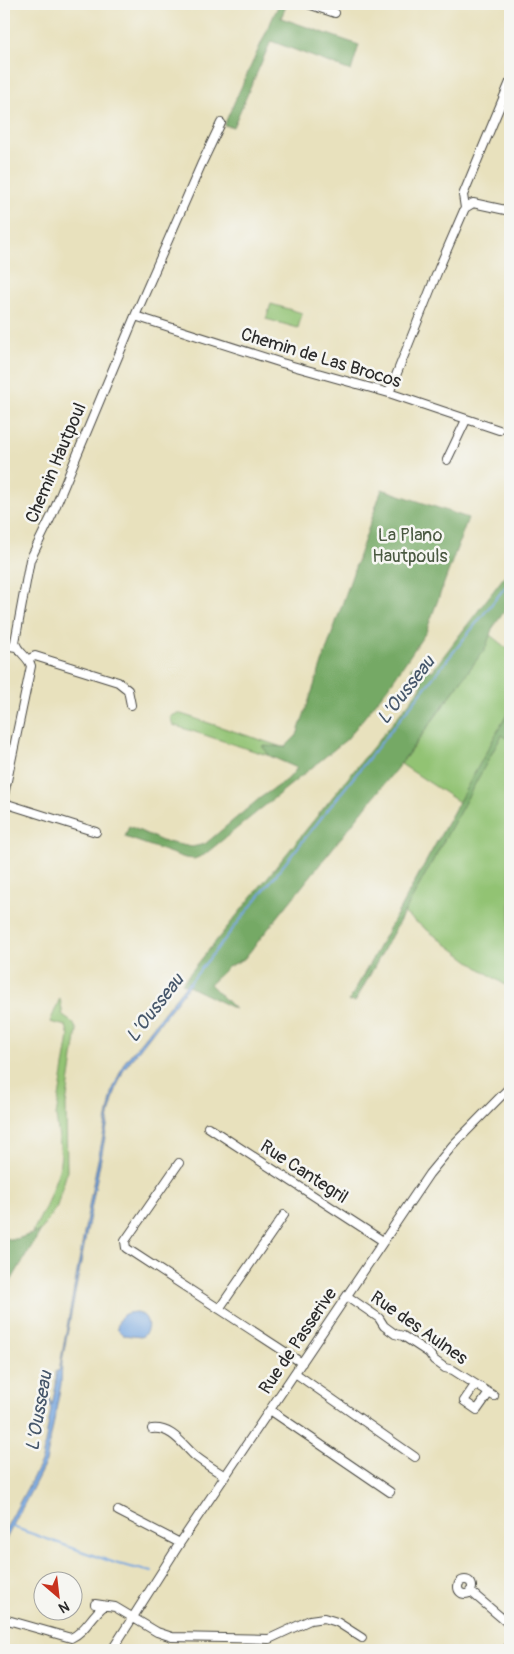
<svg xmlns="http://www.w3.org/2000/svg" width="514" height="1654" font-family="Pangolin,sans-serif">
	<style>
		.green { fill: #92c373; stroke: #5e774f }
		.forest { fill: #75a965; stroke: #506a48 }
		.water { fill: #74a5df; stroke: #506885 }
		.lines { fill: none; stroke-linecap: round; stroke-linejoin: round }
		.stream { stroke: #74a5df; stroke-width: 2 }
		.street-casing { stroke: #474641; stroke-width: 10 }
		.street { stroke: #fff; stroke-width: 8 }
		.labels { text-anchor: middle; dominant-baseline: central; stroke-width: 5; stroke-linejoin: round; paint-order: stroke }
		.street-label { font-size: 18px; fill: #2b2b2b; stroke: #f6f6f2 }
		.park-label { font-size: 18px; fill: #4a5941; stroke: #f6f6f2 }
		.water-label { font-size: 19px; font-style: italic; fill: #45566a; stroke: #f6f6f2 }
	</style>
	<rect width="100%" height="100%" fill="#f6f6f2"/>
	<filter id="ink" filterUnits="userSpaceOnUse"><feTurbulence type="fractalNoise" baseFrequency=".02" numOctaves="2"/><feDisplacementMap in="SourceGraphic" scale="10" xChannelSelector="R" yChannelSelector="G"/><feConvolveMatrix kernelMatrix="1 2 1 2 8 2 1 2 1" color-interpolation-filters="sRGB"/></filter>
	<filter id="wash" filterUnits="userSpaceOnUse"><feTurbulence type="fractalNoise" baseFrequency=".0096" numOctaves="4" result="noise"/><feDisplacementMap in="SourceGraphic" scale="20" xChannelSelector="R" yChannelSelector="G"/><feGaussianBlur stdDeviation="1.12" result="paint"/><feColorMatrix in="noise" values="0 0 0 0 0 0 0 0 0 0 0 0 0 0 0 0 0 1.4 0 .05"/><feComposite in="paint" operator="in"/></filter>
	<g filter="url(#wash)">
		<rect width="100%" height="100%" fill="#e8e1bd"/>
		<path class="green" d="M271 304 302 313 298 328 266 319Z
			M490 635 510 651V709L459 802 401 764 486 647Z
			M178 713 285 748 263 746 270 756 173 725 170 717Z
			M502 734 510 740V988L479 968 404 913Z
			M60 998 63 1016 73 1023 77 1030 66 1105 67 1172 57 1206 40 1232 32 1233 46 1206 59 1170 61 1154 56 1116 69 1036 66 1026 50 1022Z"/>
		<path class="forest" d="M279 4H287L281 18 359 45 351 71 271 41 233 127 224 125Z
			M382 489 468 518 426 632 390 685 347 739 204 855 194 859 185 858 125 837 129 826 162 841 192 847 205 844 260 798 289 778 297 768 270 756 262 746 285 747 297 735Z
			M510 569V586L507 591 510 594V603L492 629 486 647 401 763 244 959 228 967 210 984 235 1009 182 983 420 689 422 683 417 673 410 668 414 666 432 671Z
			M510 709V740L502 735 355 1002 349 1001Z
			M40 1232 4 1293V1238C20 1242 24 1234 40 1232Z"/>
		<path class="water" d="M189 981 191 983 124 1069 117 1086 110 1111 62 1361 61 1384 46 1462 4 1543V1532L42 1460 51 1409 47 1397 44 1396 42 1391 44 1385 49 1382 45 1387 49 1392 48 1396 52 1405 56 1385V1371H59L94 1179 113 1089 124 1063Z
			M136 1312C149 1314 152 1331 141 1337L123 1335 117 1329C119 1315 123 1313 136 1312Z"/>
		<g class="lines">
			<path class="stream" d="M189 984 510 581
				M10 1526 118 1564 152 1572
				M4 1648 13 1650"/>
		</g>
	</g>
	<g filter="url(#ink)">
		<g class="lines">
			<defs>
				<path id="street" d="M308 4 335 13
					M465 208 473 203 510 211
					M135 316 282 363 389 393 499 430
					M389 393 439 268 465 208 463 195 510 82
					M447 460 466 420
					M4 645 16 647
					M29 659 35 656 118 682 128 690 131 705
					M4 795 31 666C28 656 17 652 15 642L30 560 52 515 135 316 201 165 221 123
					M4 803 96 832
					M208 1127 383 1241
					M179 1163 125 1241 126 1248 302 1363
					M347 1296 379 1318 384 1326 395 1334 403 1336 429 1353 434 1360 445 1368 453 1370 494 1396
					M219 1309 284 1215
					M295 1373 415 1457
					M475 1385 464 1401 477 1410 489 1393
					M270 1410 390 1492
					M152 1429C172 1427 182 1444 195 1456 204 1463 215 1470 225 1476
					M118 1511 180 1543
					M458 1587a7 7 0 1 1 14 0a7 7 0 1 1-14 0Z
					M470 1591 510 1625
					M95 1604 115 1607 157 1632 172 1637 269 1639 310 1620 324 1618 337 1622 362 1638
					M4 1619 71 1638C85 1632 91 1616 104 1606
					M112 1650 180 1543 429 1174 453 1145 510 1087
					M506 1650 510 1645"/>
			</defs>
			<use href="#street" class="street-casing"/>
			<use href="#street" class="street"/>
		</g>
	</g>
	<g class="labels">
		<g class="street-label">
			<text transform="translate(321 358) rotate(17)">Chemin de Las Brocos</text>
			<text transform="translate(56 463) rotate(-67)">Chemin Hautpoul</text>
			<text transform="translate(304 1172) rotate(33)">Rue Cantegril</text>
			<text transform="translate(419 1328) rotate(35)">Rue des Aulnes</text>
			<text transform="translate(298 1341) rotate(-56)">Rue de Passerive</text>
		</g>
		<g class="park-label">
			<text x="410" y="535">La Plano<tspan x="410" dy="21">Hautpouls</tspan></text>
		</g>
		<g class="water-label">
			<text transform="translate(406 690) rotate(-52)">L'Ousseau</text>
			<text transform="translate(155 1008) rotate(-52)">L'Ousseau</text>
			<text transform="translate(39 1411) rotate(-80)">L'Ousseau</text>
		</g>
	</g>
	<rect width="514" height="1654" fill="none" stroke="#f6f6f2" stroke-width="20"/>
	<g transform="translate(58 1596) rotate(152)"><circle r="24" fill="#f6f6f2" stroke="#a5a5a2"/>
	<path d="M0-4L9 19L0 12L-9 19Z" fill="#c8321e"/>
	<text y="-8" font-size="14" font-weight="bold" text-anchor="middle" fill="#2b2b2b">N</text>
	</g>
</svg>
